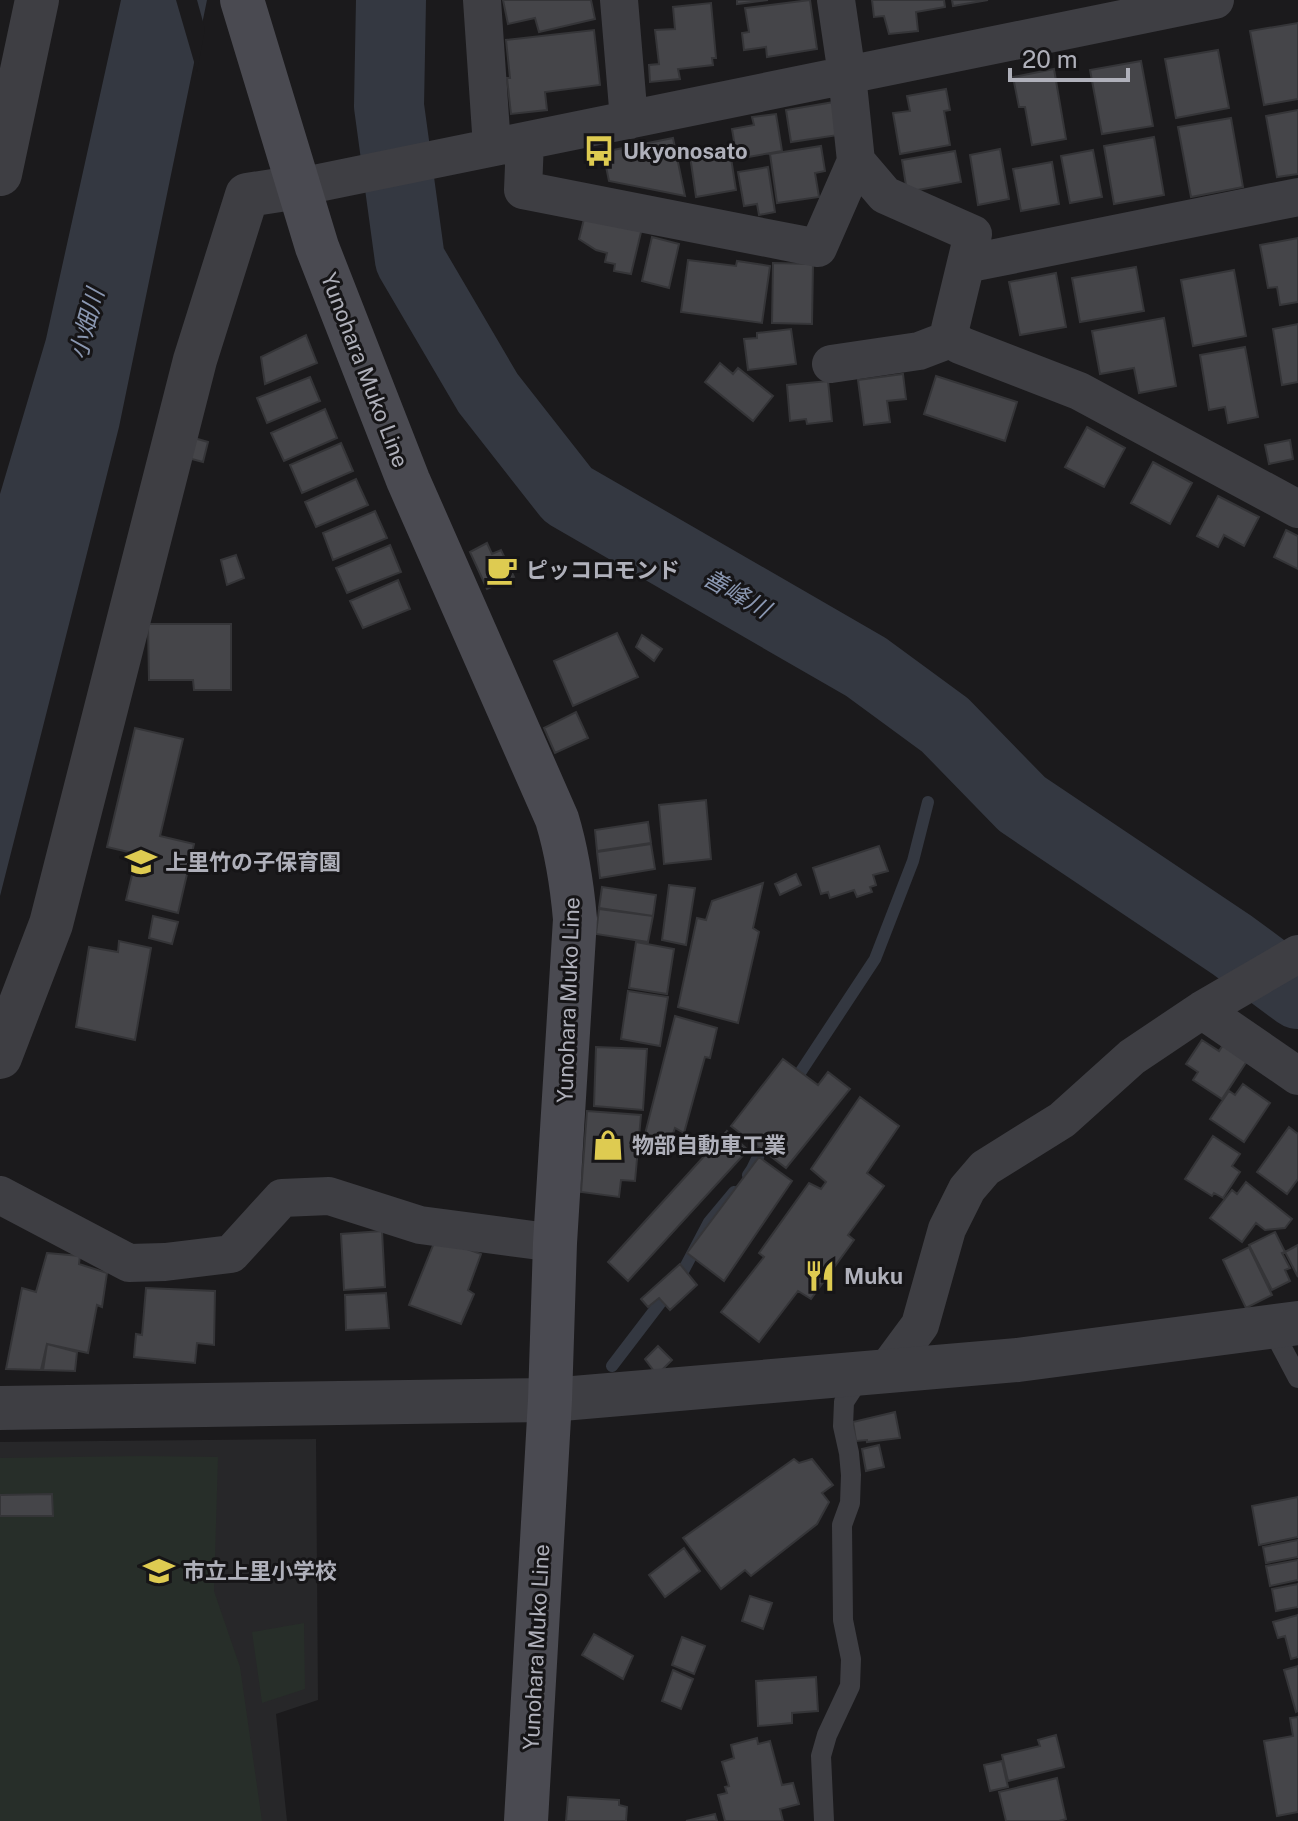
<svg xmlns="http://www.w3.org/2000/svg" width="1298" height="1821" font-family="'Public Sans','Noto Sans JP',sans-serif">
	<style>
		.built { fill: #272729 }
		.green { fill: #272e29 }
		.water { fill: #343841 }
		.pier { fill: #1b1a1c }
		.lines { fill: none; stroke-linecap: round; stroke-linejoin: round }
		.stream { stroke: #343841; stroke-width: 12 }
		.river { stroke: #343841; stroke-width: 70 }
		.building { fill: #454549; stroke: #353538; stroke-width: 2 }
		.service { stroke: #3e3e43; stroke-width: 20 }
		.minor { stroke: #3e3e43; stroke-width: 38 }
		.tertiary { stroke: #3e3e43; stroke-width: 44 }
		.secondary { stroke: #4a4a51; stroke-width: 44 }
		.labels { text-anchor: middle; dominant-baseline: central; stroke-width: 6; stroke-linejoin: round; paint-order: stroke }
		.poi-label { font-size: 22px; font-weight: bold; fill: #afb0ba; stroke: #161517; text-anchor: start }
		.street-label { font-size: 22px; fill: #afb0ba; stroke: #161517 }
		.water-label { font-size: 24px; font-style: italic; fill: #8a97b1; stroke: #161517 }
	</style>
	<rect width="100%" height="100%" fill="#1b1a1c"/>
	<path class="built" d="M316 1439 318 1700 276 1714 287 1821H0V1442Z"/>
	<path class="green" d="M142 1456 218 1457 214 1591 240 1667 262 1821H0V1458Z
		M304 1623 305 1689 262 1703 252 1632Z"/>
	<path class="water" d="M121 0H207L119 427 0 896V494L46 339Z"/>
	<path class="pier" d="M176 0H197L205 29 197 72Z"/>
	<g class="lines">
		<path class="stream" d="M792 1085 875 959 913 861 928 802
			M748 1175 752 1169 769 1134
			M612 1366 680 1277 709 1222 734 1192"/>
		<path class="river" d="M391 0 389 106 410 260 488 393 568 495 866 667 945 725 1022 804 1232 945 1298 994"/>
	</g>
	<path class="building" d="M503 0H591L595 19 539 32 535 18 508 24Z
		M737 0H768L737 4Z
		M810 0 817 49 767 57 766 47 744 50 742 33 749 32 745 8Z
		M872 0H944L945 7 916 12 918 31 889 34 884 16 874 17Z
		M952 0H988L953 6Z
		M711 3 716 58H712L713 65 678 69 680 79 650 82 649 65 659 64 655 30 675 29 673 7Z
		M1298 23V99L1264 105 1250 31Z
		M594 30 600 85 545 92 547 110 511 114 507 78H510L506 40Z
		M1218 50 1229 108 1176 118 1165 59Z
		M1141 61 1153 126 1102 134 1090 70Z
		M1054 69 1066 139 1032 145 1025 107H1019L1013 77Z
		M946 89 950 110 944 111 950 145 900 154 893 113 910 111 907 96Z
		M840 101 845 134 791 142 786 110Z
		M1298 110V174L1277 177 1266 116Z
		M776 114 782 151 737 159 732 129 754 125 752 117Z
		M1231 118 1243 187 1191 197 1178 127Z
		M1154 137 1164 195 1114 204 1104 146Z
		M673 138 685 196 609 181 603 152Z
		M729 145 736 190 696 197 690 156 701 155 699 149Z
		M821 146 825 171 815 173 819 197 777 203 770 154Z
		M1000 149 1009 199 978 205 970 155Z
		M1093 150 1102 197 1070 203 1061 156Z
		M955 151 961 182 907 192 902 160Z
		M1052 162 1059 204 1021 211 1013 169Z
		M768 167 775 212 759 215 757 204 744 206 738 172Z
		M585 215 642 228 631 274 614 271 615 264 605 262 607 253 596 250 579 239Z
		M652 237 679 244 669 288 642 281Z
		M1298 238V302L1280 305 1277 287 1268 288 1260 245Z
		M688 260 736 266 737 261 770 266 762 323 681 312Z
		M773 263 813 264 812 324 772 323Z
		M1136 267 1144 311 1080 322 1072 278Z
		M1234 270 1246 336 1193 346 1181 280Z
		M1056 273 1066 327 1020 335 1009 282Z
		M1164 318 1176 386 1139 393 1134 368 1100 374 1092 331Z
		M1298 324V382L1282 385 1273 329Z
		M791 329 796 364 748 370 744 339 757 338V333Z
		M306 335 317 363 265 384 261 357Z
		M1245 347 1258 417 1228 423 1225 407 1209 410 1200 355Z
		M720 363 733 374 738 368 773 396 753 421 705 382Z
		M903 374 906 399 887 401 890 422 864 425 858 380Z
		M936 376 1017 402 1005 441 924 414Z
		M310 377 320 401 267 423 257 398Z
		M828 381 832 421 807 424 806 419 790 421 787 385Z
		M325 409 337 438 284 461 271 433Z
		M1087 427 1125 448 1104 487 1065 467Z
		M194 438 208 442 203 462 188 458Z
		M1290 440 1293 459 1269 464 1265 445Z
		M341 443 353 471 302 493 290 465Z
		M1153 462 1192 483 1170 524 1131 503Z
		M356 479 368 505 316 527 305 502Z
		M1218 496 1259 517 1244 546 1224 535 1218 547 1197 536Z
		M375 511 387 538 333 560 323 533Z
		M1286 530 1298 536V569L1274 557Z
		M487 543 492 554 501 550 514 577 487 589 470 552Z
		M390 545 401 572 347 593 336 568Z
		M236 555 244 578 227 585 221 560Z
		M398 580 410 609 363 628 350 601Z
		M148 624H231V690H194L193 680H149Z
		M617 633 638 677 573 706 554 661Z
		M642 635 662 649 654 661 636 647Z
		M576 712 588 738 555 753 544 728Z
		M135 728 183 739 160 836 194 844 178 913 126 900 137 854 107 847Z
		M706 800 711 859 664 864 659 805Z
		M648 822 651 843 597 851 595 830Z
		M651 844 655 869 600 878 597 852Z
		M879 846 888 871 873 875 876 885 870 887 872 892 857 897 854 890 830 898 828 892 821 894 813 868Z
		M796 874 801 885 780 895 775 884Z
		M763 883 753 928 759 932 738 1023 678 1007 697 918 706 920 712 901Z
		M669 885 695 888 686 945 662 940Z
		M602 887 656 895 653 916 599 908Z
		M599 909 653 916 648 942 596 934Z
		M153 916 178 922 172 944 149 938Z
		M119 941 151 948 135 1040 76 1027 89 947 118 952Z
		M636 942 674 949 667 994 629 988Z
		M628 991 668 997 660 1046 621 1039Z
		M675 1016 717 1028 710 1058 705 1057 684 1133 675 1128 670 1142 645 1134Z
		M1202 1040 1219 1051 1225 1042 1249 1058 1222 1099 1193 1080 1198 1072 1186 1064Z
		M596 1047 647 1049 643 1110 594 1106Z
		M783 1059 818 1085 828 1072 850 1089 786 1168 731 1126Z
		M1243 1084 1270 1103 1244 1142 1210 1119 1229 1091 1235 1095Z
		M860 1097 899 1126 867 1173 884 1186 848 1235 854 1240 811 1299 798 1291 759 1342 721 1312 764 1257 759 1253 809 1183 821 1189 826 1182 811 1169Z
		M587 1111 641 1115 635 1181 621 1180 619 1197 581 1192Z
		M1289 1127 1298 1134V1179L1287 1194 1257 1172Z
		M727 1131 748 1150 628 1281 608 1262Z
		M1213 1136 1240 1154 1232 1166 1240 1172 1223 1198 1214 1193 1212 1196 1185 1179Z
		M759 1157 792 1181 724 1281 687 1253Z
		M1246 1182 1292 1219 1285 1228 1265 1230 1256 1223 1242 1242 1210 1218 1232 1190 1237 1194Z
		M382 1231 385 1287 344 1290 341 1234Z
		M1275 1232 1285 1252 1282 1253 1290 1268 1285 1270 1290 1281 1272 1290 1249 1245Z
		M436 1238 481 1254 468 1290 474 1294 461 1324 409 1305Z
		M1298 1245V1277L1285 1252Z
		M1249 1247 1272 1295 1246 1308 1223 1260Z
		M47 1253 80 1256 79 1264 107 1273 102 1307 97 1305 88 1353 47 1344 41 1370 6 1369 22 1288 36 1292Z
		M680 1264 697 1285 670 1310 659 1298 648 1307 641 1299Z
		M146 1288 215 1291 214 1345 197 1343 195 1363 134 1357 136 1334 142 1335Z
		M386 1293 389 1328 346 1330 345 1295Z
		M47 1344 77 1352 75 1371 43 1370Z
		M658 1346 672 1360 657 1375 645 1359Z
		M895 1412 900 1438 867 1442V1440L856 1441 853 1422Z
		M879 1445 884 1467 866 1471 862 1449Z
		M794 1459 799 1463 812 1459 833 1485 822 1493 829 1502 817 1524 751 1576 745 1570 721 1589 683 1538Z
		M52 1494 53 1516H0V1495Z
		M1298 1497V1537L1259 1545 1252 1506Z
		M1298 1540V1557L1266 1563 1263 1547Z
		M684 1548 700 1571 665 1597 649 1575Z
		M1298 1560V1580L1270 1586 1266 1566Z
		M1298 1584V1607L1276 1611 1272 1589Z
		M750 1596 772 1603 763 1629 742 1621Z
		M1298 1615V1657L1291 1659 1285 1636 1278 1638 1273 1622Z
		M594 1634 633 1656 623 1679 582 1655Z
		M682 1637 705 1646 694 1674 672 1665Z
		M1298 1666V1711L1296 1712 1284 1670Z
		M673 1670 693 1679 681 1709 662 1701Z
		M816 1677 818 1711 792 1713V1723L758 1726 756 1681Z
		M1298 1717V1812L1277 1816 1264 1741 1293 1736 1290 1718Z
		M1056 1735 1064 1767 1008 1781 1002 1755 1040 1746 1038 1740Z
		M757 1738 758 1744 770 1741 782 1785 793 1783 799 1804 780 1809 783 1821H725L718 1795 727 1793 725 1787 729 1786 722 1762 734 1758 731 1745Z
		M1002 1761 1008 1787 990 1791 984 1765Z
		M1057 1778 1066 1819 1059 1821H1006L999 1792Z
		M568 1797 619 1800V1805L627 1807 626 1821H566Z
		M715 1814 717 1821H686Z"/>
	<g class="lines">
		<path class="service" d="M1271 1327 1298 1378
			M824 1821 821 1756 827 1735 850 1686 851 1659 843 1620 842 1525 850 1503 851 1475 849 1453 843 1426 844 1402 861 1376"/>
		<path class="minor" d="M482 0 492 147
			M619 0 629 120
			M836 0 847 75 856 161 885 195 973 234 950 329 953 338 960 345 1079 391 1298 509
			M525 141 523 190 818 248 856 161
			M299 187 1215 0
			M966 264 1298 197
			M831 364 919 351 953 338
			M1202 1010 1298 1076
			M0 1195 129 1263 165 1262 231 1254 282 1198 329 1196 420 1225 555 1243
			M886 1371 920 1325 947 1229 967 1189 985 1168 1062 1120 1132 1057 1202 1010 1298 954"/>
		<path class="tertiary" d="M0 174 37 0
			M0 1057 51 924 195 360 247 195 299 187
			M0 1408 550 1400 1018 1360 1298 1323"/>
		<path class="secondary" d="M242 0 317 247 408 480 557 819C567 852 572 885 575 919L555 1243 550 1400 526 1821"/>
	</g>
	<defs>
		<symbol id="bus-bare" viewBox="-9 -9 18 18"><path d="M-5-6H5V4H4V6H2V4H-2V6H-4V4H-5ZM-3.5-4V0h7V-4ZM-3.5 1.2v1.5H-2V1.2ZM2 1.2v1.5H3.5V1.2Z" fill="#decb51" stroke="#161517" stroke-width="2.5" paint-order="stroke"/></symbol>
		<symbol id="cafe-bare" viewBox="-9 -9 18 18"><path d="M-5.5-4.5H6V0H3Q3 3.5 0 3.5H-2.5Q-5.5 3.5-5.5 0ZM3-3.2v2h1.7v-2ZM-6 4.5H4V6H-6Z" fill="#decb51" stroke="#161517" stroke-width="2.5" paint-order="stroke"/></symbol>
		<symbol id="school-bare" viewBox="-9 -9 18 18"><path d="M0-5L7-2L0 1L-7-2ZM-4 1L0 2.5L4 1V4Q0 6-4 4Z" fill="#decb51" stroke="#161517" stroke-width="2.5" paint-order="stroke"/></symbol>
		<symbol id="shop-bare" viewBox="-9 -9 18 18"><path d="M-5-2.5h2.3a2.7 3.5 0 0 1 5.4 0H5L5.5 6h-11ZM-1.5-2.5h3a1.5 2.3 0 0 0-3 0Z" fill="#decb51" stroke="#161517" stroke-width="2.5" paint-order="stroke"/></symbol>
		<symbol id="restaurant-bare" viewBox="-9 -9 18 18"><path d="M-5-6h1v4h1v-4h1v4h1v-4h1v5L-1.5 .5V6h-2V.5L-5-1ZM5-6V6H3V1.5H1.5Q1.5-4 5-6Z" fill="#decb51" stroke="#161517" stroke-width="2.5" paint-order="stroke"/></symbol>
	</defs>
	<g fill-rule="evenodd">
		<use href="#bus-bare" x="577" y="129" width="44" height="44"/>
		<use href="#cafe-bare" x="480" y="548" width="44" height="44"/>
		<use href="#school-bare" x="119" y="840" width="44" height="44"/>
		<use href="#shop-bare" x="586" y="1123" width="44" height="44"/>
		<use href="#restaurant-bare" x="798" y="1254" width="44" height="44"/>
		<use href="#school-bare" x="137" y="1549" width="44" height="44"/>
	</g>
	<g class="labels">
		<g class="poi-label">
			<text x="623" y="151">Ukyonosato</text>
			<text x="526" y="570">ピッコロモンド</text>
			<text x="165" y="862">上里竹の子保育園</text>
			<text x="632" y="1145">物部自動車工業</text>
			<text x="844" y="1276">Muku</text>
			<text x="183" y="1571">市立上里小学校</text>
		</g>
		<g class="street-label">
			<text transform="translate(365 370) rotate(69)">Yunohara Muko Line</text>
			<text transform="translate(568 1000) rotate(-88)">Yunohara Muko Line</text>
			<text transform="translate(536 1647) rotate(-87)">Yunohara Muko Line</text>
		</g>
		<g class="water-label">
			<text transform="translate(86 324) rotate(-75)">小畑川</text>
			<text transform="translate(737 593) rotate(30)">善峰川</text>
		</g>
	</g>
	<path d="M1010 68v12h118v-12" fill="none" stroke="#afb0ba" stroke-width="4"/>
	<text x="1022" y="68" font-size="24" fill="#afb0ba" stroke="#161517" stroke-width="6" paint-order="stroke">20 m</text>
</svg>
